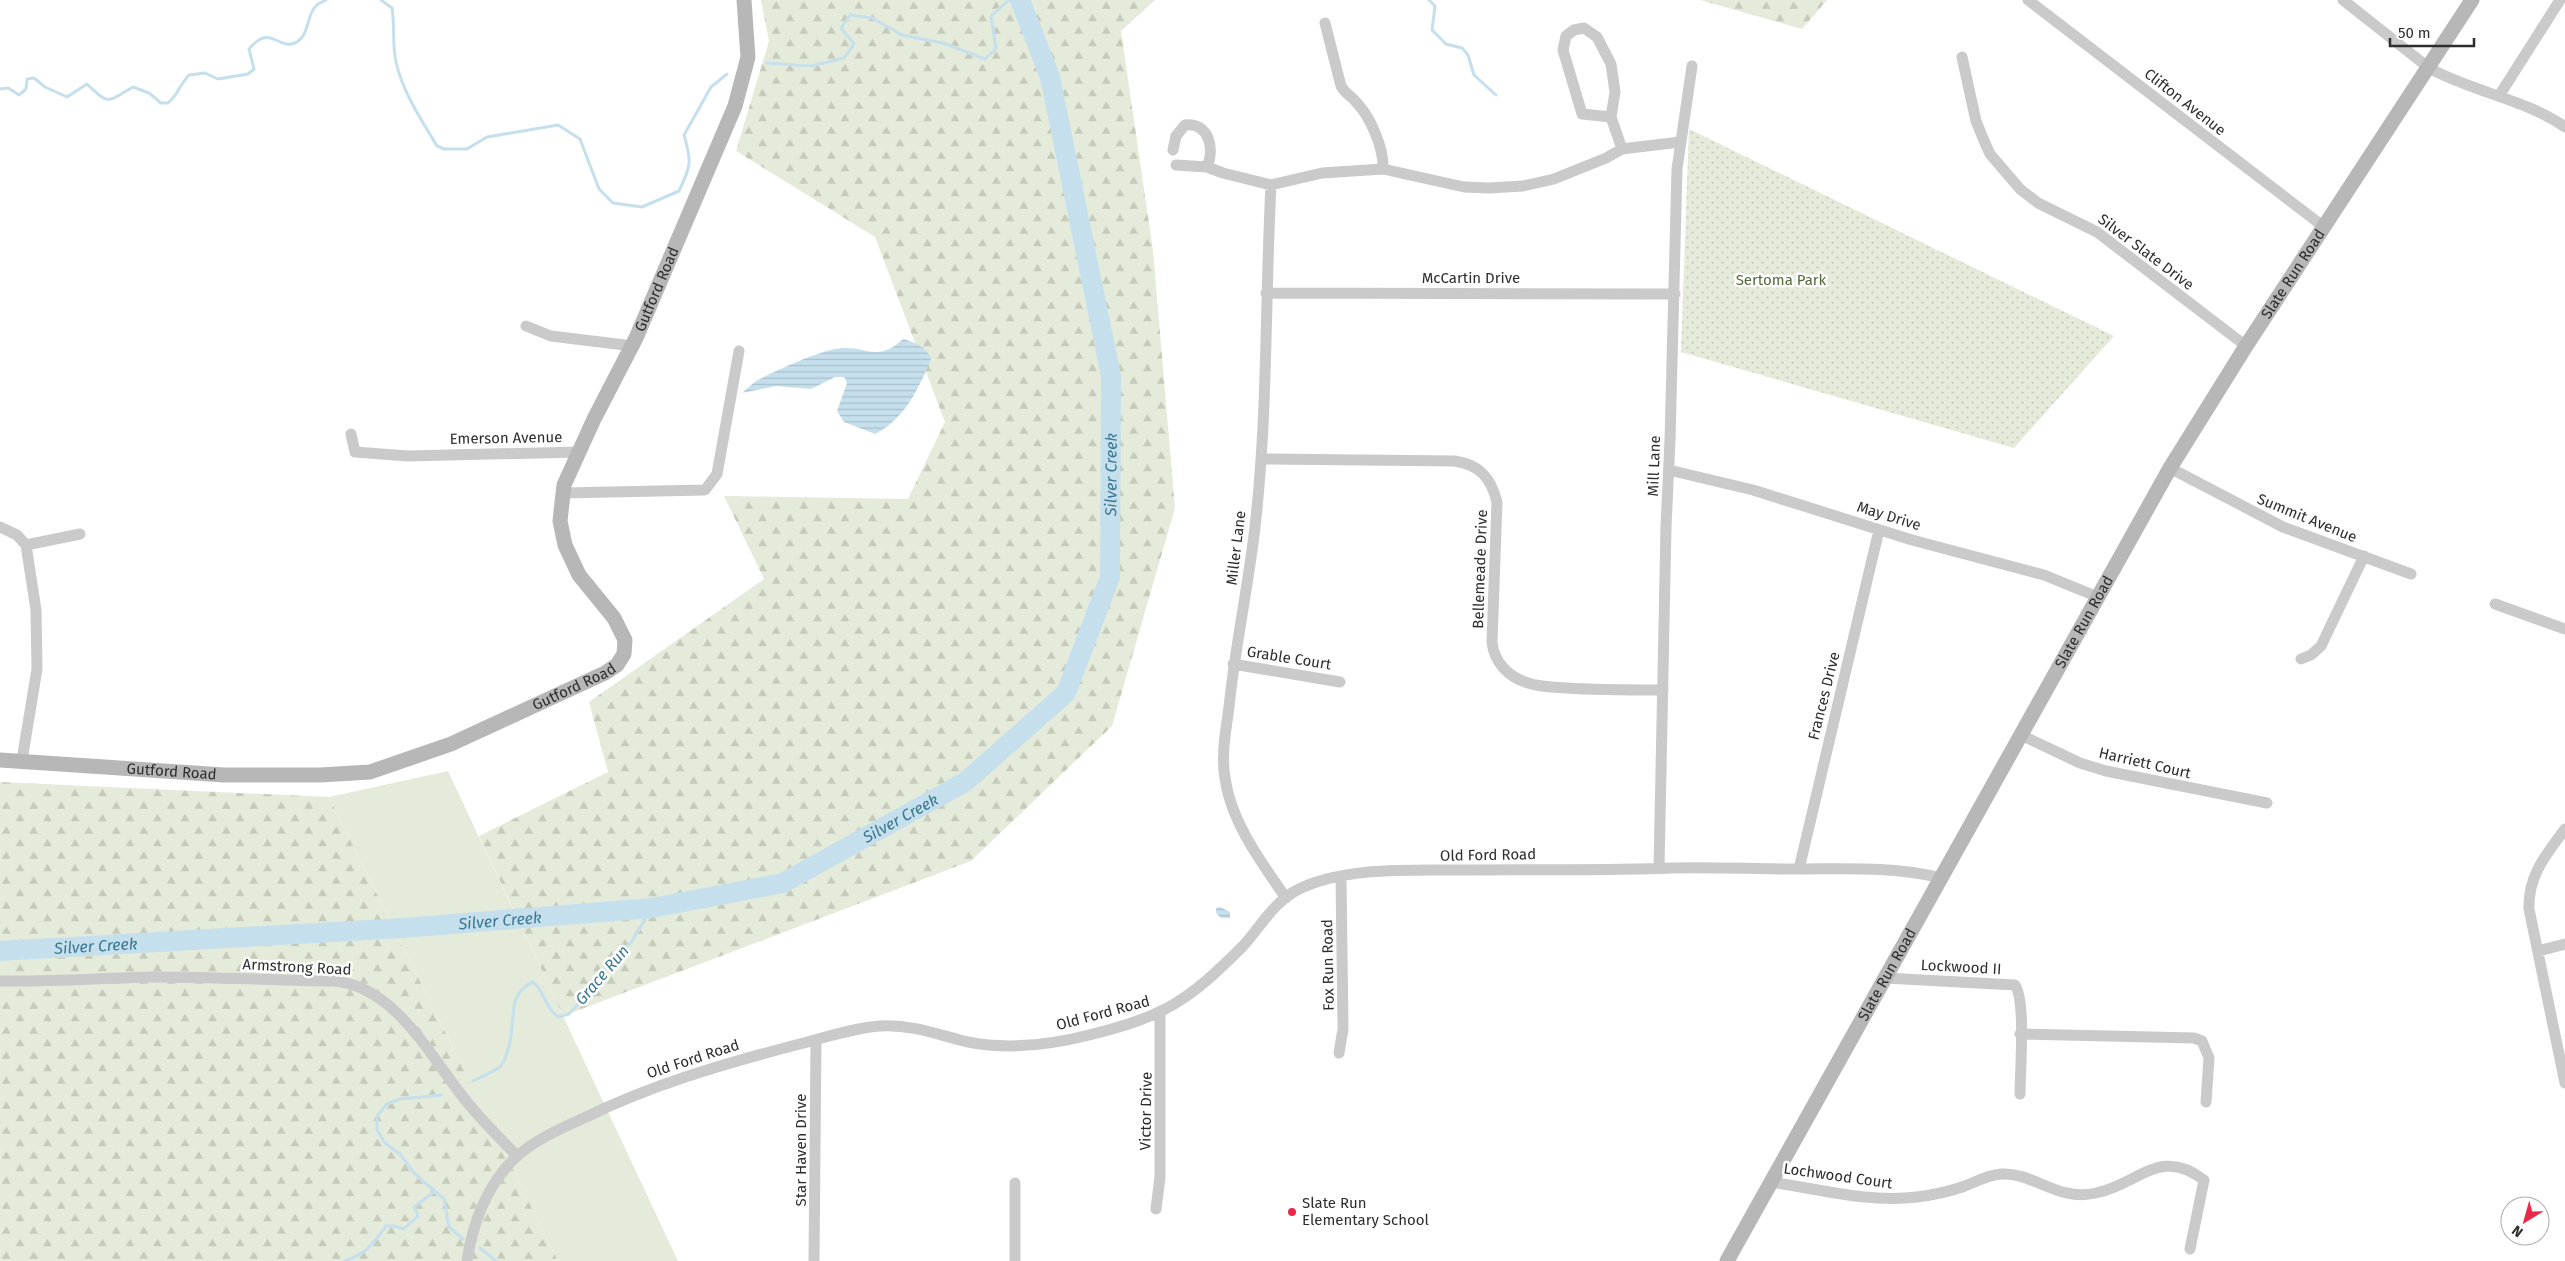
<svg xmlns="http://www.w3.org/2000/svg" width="2565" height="1261" font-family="'Fira Sans',sans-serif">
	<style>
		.green { fill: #e5ebda }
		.forest { fill: url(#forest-firs) }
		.park { fill: url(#park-dots) }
		.water { fill: url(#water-rules) }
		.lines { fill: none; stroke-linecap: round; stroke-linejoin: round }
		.stream { stroke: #c5e0ec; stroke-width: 3 }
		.river { stroke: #c5e0ec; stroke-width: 20 }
		.street { stroke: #cacaca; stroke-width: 11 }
		.secondary { stroke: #b7b7b7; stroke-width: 15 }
		.poi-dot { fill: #ea2949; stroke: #fff; stroke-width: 2 }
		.labels { text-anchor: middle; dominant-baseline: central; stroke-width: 5; stroke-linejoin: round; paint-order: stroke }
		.street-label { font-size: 15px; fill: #2d2d2d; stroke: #fff }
		.park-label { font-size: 15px; fill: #546a39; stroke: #fff }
		.poi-label { font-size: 15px; fill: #2d2d2d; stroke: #fff; text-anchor: start }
		.water-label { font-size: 16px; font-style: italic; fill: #397791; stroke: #fff }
	</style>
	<defs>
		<pattern id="forest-firs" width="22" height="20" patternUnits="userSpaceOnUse" patternTransform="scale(1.25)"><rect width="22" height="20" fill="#e5ebda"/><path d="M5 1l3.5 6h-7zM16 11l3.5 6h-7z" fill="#c5cabb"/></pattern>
		<pattern id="park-dots" width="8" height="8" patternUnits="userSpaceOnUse" patternTransform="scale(1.25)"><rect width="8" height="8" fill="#e5ebda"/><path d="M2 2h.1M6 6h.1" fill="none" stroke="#c5cabb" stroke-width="1.8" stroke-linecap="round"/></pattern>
		<pattern id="water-rules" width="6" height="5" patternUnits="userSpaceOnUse" patternTransform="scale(1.25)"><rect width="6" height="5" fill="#c5e0ec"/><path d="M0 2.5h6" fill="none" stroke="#aac0cb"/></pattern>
	</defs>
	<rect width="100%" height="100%" fill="#fff"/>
	<path class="green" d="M448 771 678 1261H558L329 797Z"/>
	<path class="forest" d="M761 0H1155L1121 31 1153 251 1175 508 1112 726 971 861 563 1016 479 836 608 772 589 702 764 579 724 496 908 499 945 422 875 237 736 151 769 41Z
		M1700 0H1827L1802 29Z
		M0 782 329 797 558 1261H0Z"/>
	<path class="park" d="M1689 129 2114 336 2014 448 1681 352Z"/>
	<path class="water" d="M903 339C916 343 926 346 931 359 919 388 905 419 875 434L844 422 837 411 847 383 844 377H835L811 389 776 386 742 393C747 389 753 382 760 379 777 370 813 354 831 350 865 341 874 366 903 339Z
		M1220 907 1230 912V918H1221L1216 913V908Z"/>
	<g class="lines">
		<path class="stream" d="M381 0 392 8C395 26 392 45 396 62 403 93 421 119 437 146L444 149H467L487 137 558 125 580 139 599 189 613 203 642 207 679 191C691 166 692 162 684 135L711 87 727 74
			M1429 0 1435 6 1432 30 1446 44 1462 48 1468 55 1474 75 1496 95
			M767 63 811 66 844 58 854 44 841 28 850 15 872 18 902 35 943 43 985 59 996 49 991 16 1009 0
			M0 89 8 88 19 95 26 89 27 79 34 78 45 87 67 97 87 84C110 106 107 102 133 87L149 93 161 103H168C178 95 180 84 189 75L205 73 218 79 248 74 254 69 249 49C271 23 277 50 295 43 310 36 306 15 316 6 318 3 323 2 326 0
			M473 1081C482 1077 493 1072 501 1066 503 1063 505 1059 506 1055 519 1027 503 995 533 982 545 992 545 1008 558 1017L569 1014 579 1003 599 975 632 941 652 908
			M441 1095 400 1099 387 1104 377 1116V1130L385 1143 400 1154 414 1173 444 1199 449 1227 463 1239
			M480 1248 496 1261
			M345 1261C367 1253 372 1245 386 1226H394L404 1229 418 1216 414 1207 435 1191"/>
		<path class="river" id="s1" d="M0 951 403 928 652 908 783 883 965 782 1066 693 1110 577 1111 376 1050 77 1020 0"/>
		<path class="street" d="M2028 0 2324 227
			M2343 0 2429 68C2470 91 2527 100 2565 127
			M1325 23 1341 86C1345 94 1352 96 1357 103 1371 118 1384 149 1383 169
			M1962 57 1976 121 1985 143 1990 154 2020 189 2038 203 2097 232 2246 346
			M2499 96 2560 0
			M1611 117 1582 114 1563 50 1566 36 1574 30 1584 28 1597 37 1611 64 1615 92 1611 117 1622 149
			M1173 150 1176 136 1185 125C1209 122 1215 149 1207 167
			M1176 165 1207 167 1223 173 1271 185 1322 173 1383 169 1464 187 1489 188 1523 186 1554 179 1606 158 1622 149 1680 142
			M1271 185C1265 298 1268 414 1255 527 1248 588 1235 647 1229 707 1226 730 1221 754 1225 778 1231 822 1261 862 1286 898
			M1266 293 1675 294
			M526 326 551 336 633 346
			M351 434 355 452 408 456 579 452
			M1261 459 1455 461C1480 465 1491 478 1497 502L1492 642C1494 662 1508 677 1528 683 1540 687 1553 687 1566 688 1598 690 1631 690 1663 690
			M2170 468 2283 527 2411 574
			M1669 470 1753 490 1912 540 2044 575 2098 597
			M563 493 705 490 717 474 739 351
			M0 527 17 535 26 545 36 610 37 669 22 760
			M26 545 80 534
			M2495 604 2565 629
			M2301 659 2311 655 2321 646 2364 556
			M1233 664 1340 682
			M2021 735 2080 763 2106 771 2267 803
			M2565 829C2546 855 2528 875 2529 909L2565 1083
			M1659 868 1666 527 1670 440 1677 169 1692 66
			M1799 869 1879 530
			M2538 951 2565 944
			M1885 978 2015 985C2026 1001 2020 1071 2020 1094
			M0 981C51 982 101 978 152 977 212 977 273 980 334 981 394 986 429 1054 463 1097 479 1118 499 1137 517 1156
			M2020 1034 2194 1038 2202 1041 2209 1058 2206 1102
			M1339 1053 1343 1029 1341 877
			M1771 1182C1818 1189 1869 1203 1917 1197 1933 1195 1951 1191 1965 1186 1977 1181 1988 1175 2001 1174 2034 1172 2057 1202 2096 1193 2139 1184 2160 1146 2204 1180L2190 1249
			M1156 1209 1160 1177V1013
			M467 1261C472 1225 487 1185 514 1159 534 1140 560 1129 584 1118 651 1085 720 1065 792 1046 821 1039 851 1028 880 1026 911 1024 939 1035 968 1042 1008 1050 1050 1045 1089 1035 1165 1016 1187 1002 1242 947 1260 928 1273 902 1299 889 1344 867 1410 870 1460 870 1530 869 1602 871 1672 868 1713 867 1754 869 1795 869 1844 869 1893 866 1941 878
			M814 1261 816 1040
			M1015 1261V1183"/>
		<g class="secondary">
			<path id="s2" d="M0 760 224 775H320L370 772 451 744 605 673 617 665 624 654 625 640 614 618 579 575 565 545 560 521 564 485 594 419 636 338 735 106 748 57 744 0"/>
			<path id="s3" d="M1727 1261 2170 468 2246 346 2472 0"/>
		</g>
	</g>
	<circle class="poi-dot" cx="1292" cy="1212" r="5"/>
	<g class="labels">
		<g class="street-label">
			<text transform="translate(2185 102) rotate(38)">Clifton Avenue</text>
			<text transform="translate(2146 252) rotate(37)">Silver Slate Drive</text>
			<text stroke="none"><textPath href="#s3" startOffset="1138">Slate Run Road</textPath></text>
			<text x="1471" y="278">McCartin Drive</text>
			<text stroke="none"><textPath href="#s2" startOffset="1058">Gutford Road</textPath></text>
			<text transform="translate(506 438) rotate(-1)">Emerson Avenue</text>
			<text transform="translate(1654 466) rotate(-88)">Mill Lane</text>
			<text transform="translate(1889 516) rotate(17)">May Drive</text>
			<text transform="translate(2307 518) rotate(22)">Summit Avenue</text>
			<text transform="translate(1236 548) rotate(-83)">Miller Lane</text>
			<text transform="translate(1480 569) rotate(-88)">Bellemeade Drive</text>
			<text stroke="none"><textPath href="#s3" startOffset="732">Slate Run Road</textPath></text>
			<text transform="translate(1289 658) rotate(9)">Grable Court</text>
			<text stroke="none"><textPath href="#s2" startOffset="592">Gutford Road</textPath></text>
			<text transform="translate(1824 696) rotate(-76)">Frances Drive</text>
			<text transform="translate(2145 763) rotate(13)">Harriett Court</text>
			<text stroke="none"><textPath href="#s2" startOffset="172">Gutford Road</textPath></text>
			<text transform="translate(1488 855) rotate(-1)">Old Ford Road</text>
			<text transform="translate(1328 965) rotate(-91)">Fox Run Road</text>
			<text transform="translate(297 967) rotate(3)">Armstrong Road</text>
			<text transform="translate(1961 967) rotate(3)">Lockwood II</text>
			<text stroke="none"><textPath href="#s3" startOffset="328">Slate Run Road</textPath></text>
			<text transform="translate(1103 1013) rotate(-15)">Old Ford Road</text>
			<text transform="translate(693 1059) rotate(-18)">Old Ford Road</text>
			<text transform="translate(1146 1111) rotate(-89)">Victor Drive</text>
			<text transform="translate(801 1150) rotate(-90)">Star Haven Drive</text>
			<text transform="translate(1838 1176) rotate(8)">Lochwood Court</text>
		</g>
		<g class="park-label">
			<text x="1781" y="280">Sertoma Park</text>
		</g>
		<g class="poi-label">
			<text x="1302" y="1203">Slate Run<tspan x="1302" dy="17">Elementary School</tspan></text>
		</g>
		<g class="water-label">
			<text stroke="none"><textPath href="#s1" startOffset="1356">Silver Creek</textPath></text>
			<text stroke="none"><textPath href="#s1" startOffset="921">Silver Creek</textPath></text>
			<text stroke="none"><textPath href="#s1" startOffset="501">Silver Creek</textPath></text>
			<text stroke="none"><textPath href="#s1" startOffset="96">Silver Creek</textPath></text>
			<text transform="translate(602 975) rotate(-49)">Grace Run</text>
		</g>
	</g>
	<g transform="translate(2525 1221) rotate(217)"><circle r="24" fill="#ffffff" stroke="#ababab"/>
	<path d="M0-4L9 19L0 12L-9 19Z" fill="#ea2949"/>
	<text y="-8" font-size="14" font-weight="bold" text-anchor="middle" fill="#2d2d2d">N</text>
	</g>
	<path d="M2390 38v8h84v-8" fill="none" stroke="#2d2d2d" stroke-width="2.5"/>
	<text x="2398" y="38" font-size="15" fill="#2d2d2d" stroke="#ffffff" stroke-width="4" paint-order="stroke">50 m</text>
</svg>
